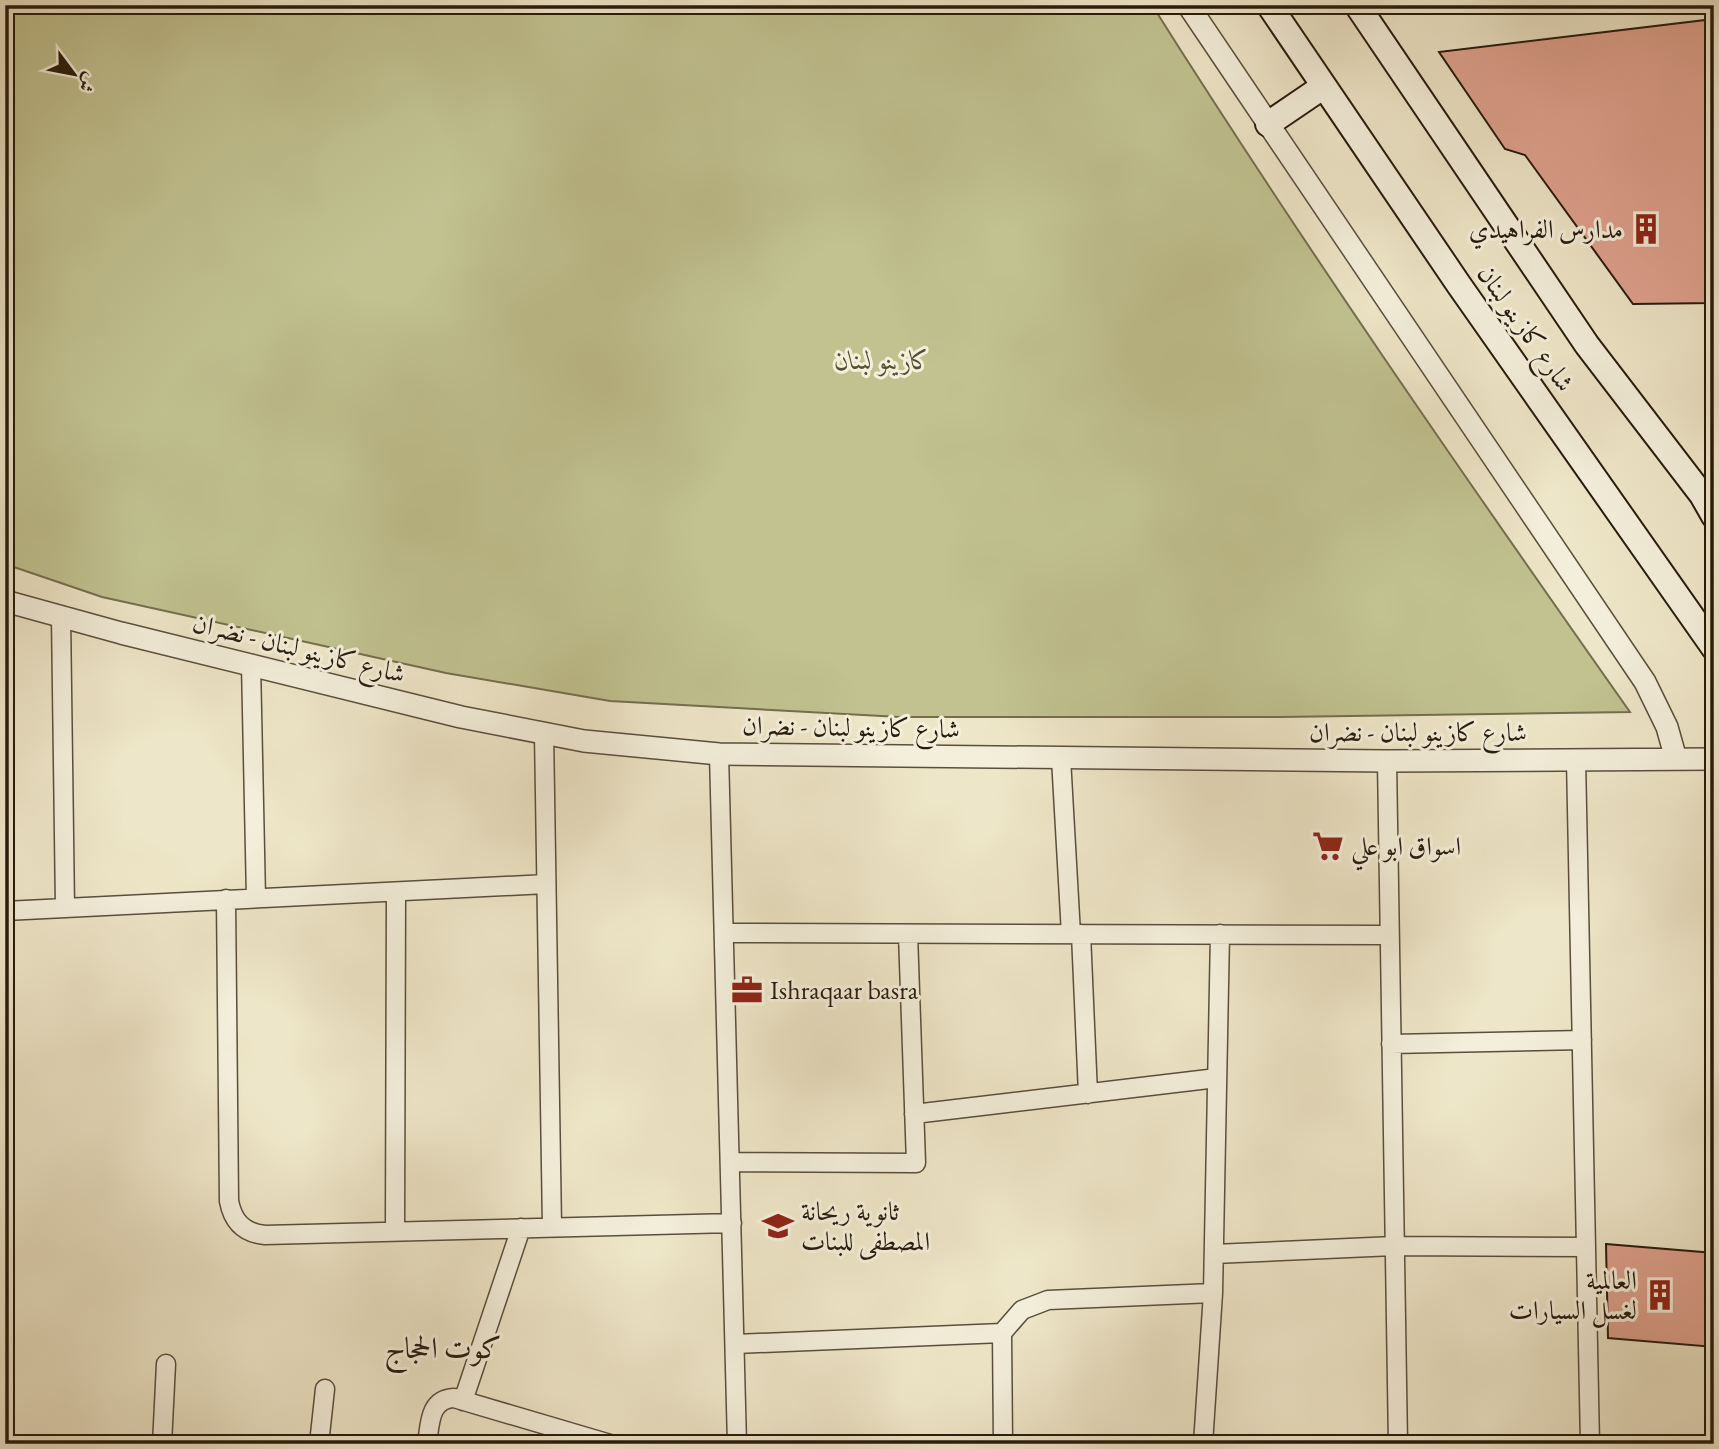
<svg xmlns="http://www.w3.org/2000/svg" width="1719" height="1449" font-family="'EB Garamond',Amiri,serif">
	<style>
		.green { fill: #c1c290; stroke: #746e4e; stroke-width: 2 }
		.building { fill: #dfa28f; stroke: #281b0d; stroke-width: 2 }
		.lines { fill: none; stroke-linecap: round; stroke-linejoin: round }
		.minor-casing { stroke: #5a4e3c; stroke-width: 21 }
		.tertiary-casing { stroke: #5a4e3c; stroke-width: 24 }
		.secondary-casing { stroke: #281b0d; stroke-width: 28 }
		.minor { stroke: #f4efdb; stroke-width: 18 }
		.tertiary { stroke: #f4efdb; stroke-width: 21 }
		.secondary { stroke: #f4efdb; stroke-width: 24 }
		.labels { text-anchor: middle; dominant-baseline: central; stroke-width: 6; stroke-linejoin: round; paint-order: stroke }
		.poi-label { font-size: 26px; fill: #281b0d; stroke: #f4efdb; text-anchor: start }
		.street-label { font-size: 26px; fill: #281b0d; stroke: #f4efdb }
		.park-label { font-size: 26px; font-style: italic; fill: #564d34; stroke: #f4efdb }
		.quarter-label { font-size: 30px; fill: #281b0d; stroke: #f4efdb }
	</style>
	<rect width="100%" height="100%" fill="#eee6c8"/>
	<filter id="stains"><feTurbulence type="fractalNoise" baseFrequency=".00286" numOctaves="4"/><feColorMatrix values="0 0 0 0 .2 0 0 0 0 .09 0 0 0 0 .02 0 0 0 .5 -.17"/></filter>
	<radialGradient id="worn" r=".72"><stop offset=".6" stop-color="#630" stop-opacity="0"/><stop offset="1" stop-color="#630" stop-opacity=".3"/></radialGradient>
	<path class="green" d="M5 5H1152C1304 246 1466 479 1630 712L1280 717H900L610 701 446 673 102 597 5 564Z"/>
	<path class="building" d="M1714 19V303L1633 304 1525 155 1505 149 1439 52Z
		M1606 1244 1714 1253V1347L1608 1338Z"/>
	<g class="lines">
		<defs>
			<path id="minor" d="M61 616 65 908
				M251 664 256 898
				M544 733 552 1227
				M719 754 737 1444
				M1061 758 1071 934
				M1576 759 1590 1444
				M1387 761 1398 1444
				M226 899 229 1201C233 1222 244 1233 265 1235L732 1223
				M5 911 546 884
				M724 933 1389 935
				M1081 934 1088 1094
				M1391 1044 1582 1040
				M914 1114 1217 1078
				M730 1162 916 1163 908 934
				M395 1231 396 892
				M1214 1254 1394 1246 1586 1247
				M736 1344 1002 1333
				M463 1401 521 1228
				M162 1444 166 1364
				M319 1444 325 1389
				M427 1444C430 1424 429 1399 454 1398L610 1444
				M1003 1444 1002 1333 1022 1310 1048 1300 1213 1293
				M1203 1444 1213 1293 1220 934"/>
			<path id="tertiary" d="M1188 5 1645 682 1667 727 1676 759
				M5 601 121 633 461 717 584 741 719 754 1387 761 1714 759"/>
			<path id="secondary" d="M1269 5 1459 285 1714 648
				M1357 5 1587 345 1702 495 1714 516
				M1268 124 1324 86"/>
		</defs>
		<use href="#minor" class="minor-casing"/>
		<use href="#tertiary" class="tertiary-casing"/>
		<use href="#secondary" class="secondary-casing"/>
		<use href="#minor" class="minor"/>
		<use href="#tertiary" class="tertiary"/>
		<use href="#secondary" class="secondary"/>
	</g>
	<defs>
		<symbol id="building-bare" viewBox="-9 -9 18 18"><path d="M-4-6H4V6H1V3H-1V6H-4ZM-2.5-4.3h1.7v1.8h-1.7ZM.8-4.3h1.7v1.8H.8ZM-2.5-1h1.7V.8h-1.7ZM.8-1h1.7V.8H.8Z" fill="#8f2418" stroke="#f4efdb" stroke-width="2.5" paint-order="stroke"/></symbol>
		<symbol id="supermarket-bare" viewBox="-9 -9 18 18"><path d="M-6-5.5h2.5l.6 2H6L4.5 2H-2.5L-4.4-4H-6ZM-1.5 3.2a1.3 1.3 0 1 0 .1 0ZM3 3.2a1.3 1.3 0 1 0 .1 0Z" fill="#8f2418" stroke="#f4efdb" stroke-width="2.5" paint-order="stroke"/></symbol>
		<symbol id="office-bare" viewBox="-9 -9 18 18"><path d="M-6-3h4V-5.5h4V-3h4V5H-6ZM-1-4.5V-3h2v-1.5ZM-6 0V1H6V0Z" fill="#8f2418" stroke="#f4efdb" stroke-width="2.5" paint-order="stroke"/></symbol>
		<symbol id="school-bare" viewBox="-9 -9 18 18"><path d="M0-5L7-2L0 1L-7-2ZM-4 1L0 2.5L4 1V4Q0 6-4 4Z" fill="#8f2418" stroke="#f4efdb" stroke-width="2.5" paint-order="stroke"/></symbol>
	</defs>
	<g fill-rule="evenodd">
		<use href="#building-bare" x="1624" y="207" width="44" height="44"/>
		<use href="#supermarket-bare" x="1306" y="824" width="44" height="44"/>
		<use href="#office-bare" x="725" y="968" width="44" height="44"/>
		<use href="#school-bare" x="756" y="1204" width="44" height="44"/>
		<use href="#building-bare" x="1638" y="1273" width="44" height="44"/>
	</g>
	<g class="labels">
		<g class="poi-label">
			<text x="1623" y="229" text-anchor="end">مدارس الفراهيدي</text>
			<text x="1351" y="846">اسواق ابو علي</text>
			<text x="770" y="990">Ishraqaar basra</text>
			<text x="801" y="1211">ثانوية ريحانة<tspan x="801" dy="30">المصطفى للبنات</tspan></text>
			<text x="1637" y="1280" text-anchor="end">العالمية<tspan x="1637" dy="30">لغسل السيارات</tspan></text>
		</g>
		<g class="street-label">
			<text transform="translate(1526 328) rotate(55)">شارع كازينو لبنان</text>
			<text transform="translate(299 648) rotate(14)">شارع كازينو لبنان - نضران</text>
			<text transform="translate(851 727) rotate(1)">شارع كازينو لبنان - نضران</text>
			<text x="1418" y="732">شارع كازينو لبنان - نضران</text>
		</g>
		<g class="park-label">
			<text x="883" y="360">كازينو لبنان</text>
		</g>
		<g class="quarter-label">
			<text x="443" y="1347">كوت الحجاج</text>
		</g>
	</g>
	<rect width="1719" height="1449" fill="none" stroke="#eee6c8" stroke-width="28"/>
	<rect x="7" y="7" width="1705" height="1435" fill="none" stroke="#281b0d" stroke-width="3.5"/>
	<rect x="14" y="14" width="1691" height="1421" fill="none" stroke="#281b0d" stroke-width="2"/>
	<g transform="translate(74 74) rotate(122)" stroke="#f4efdb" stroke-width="5" paint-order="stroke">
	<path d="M0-5L12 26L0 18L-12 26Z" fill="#281b0d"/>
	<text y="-10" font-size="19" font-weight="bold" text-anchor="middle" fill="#281b0d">ش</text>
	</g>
	<rect width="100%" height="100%" filter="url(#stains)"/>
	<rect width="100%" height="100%" fill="url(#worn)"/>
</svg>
